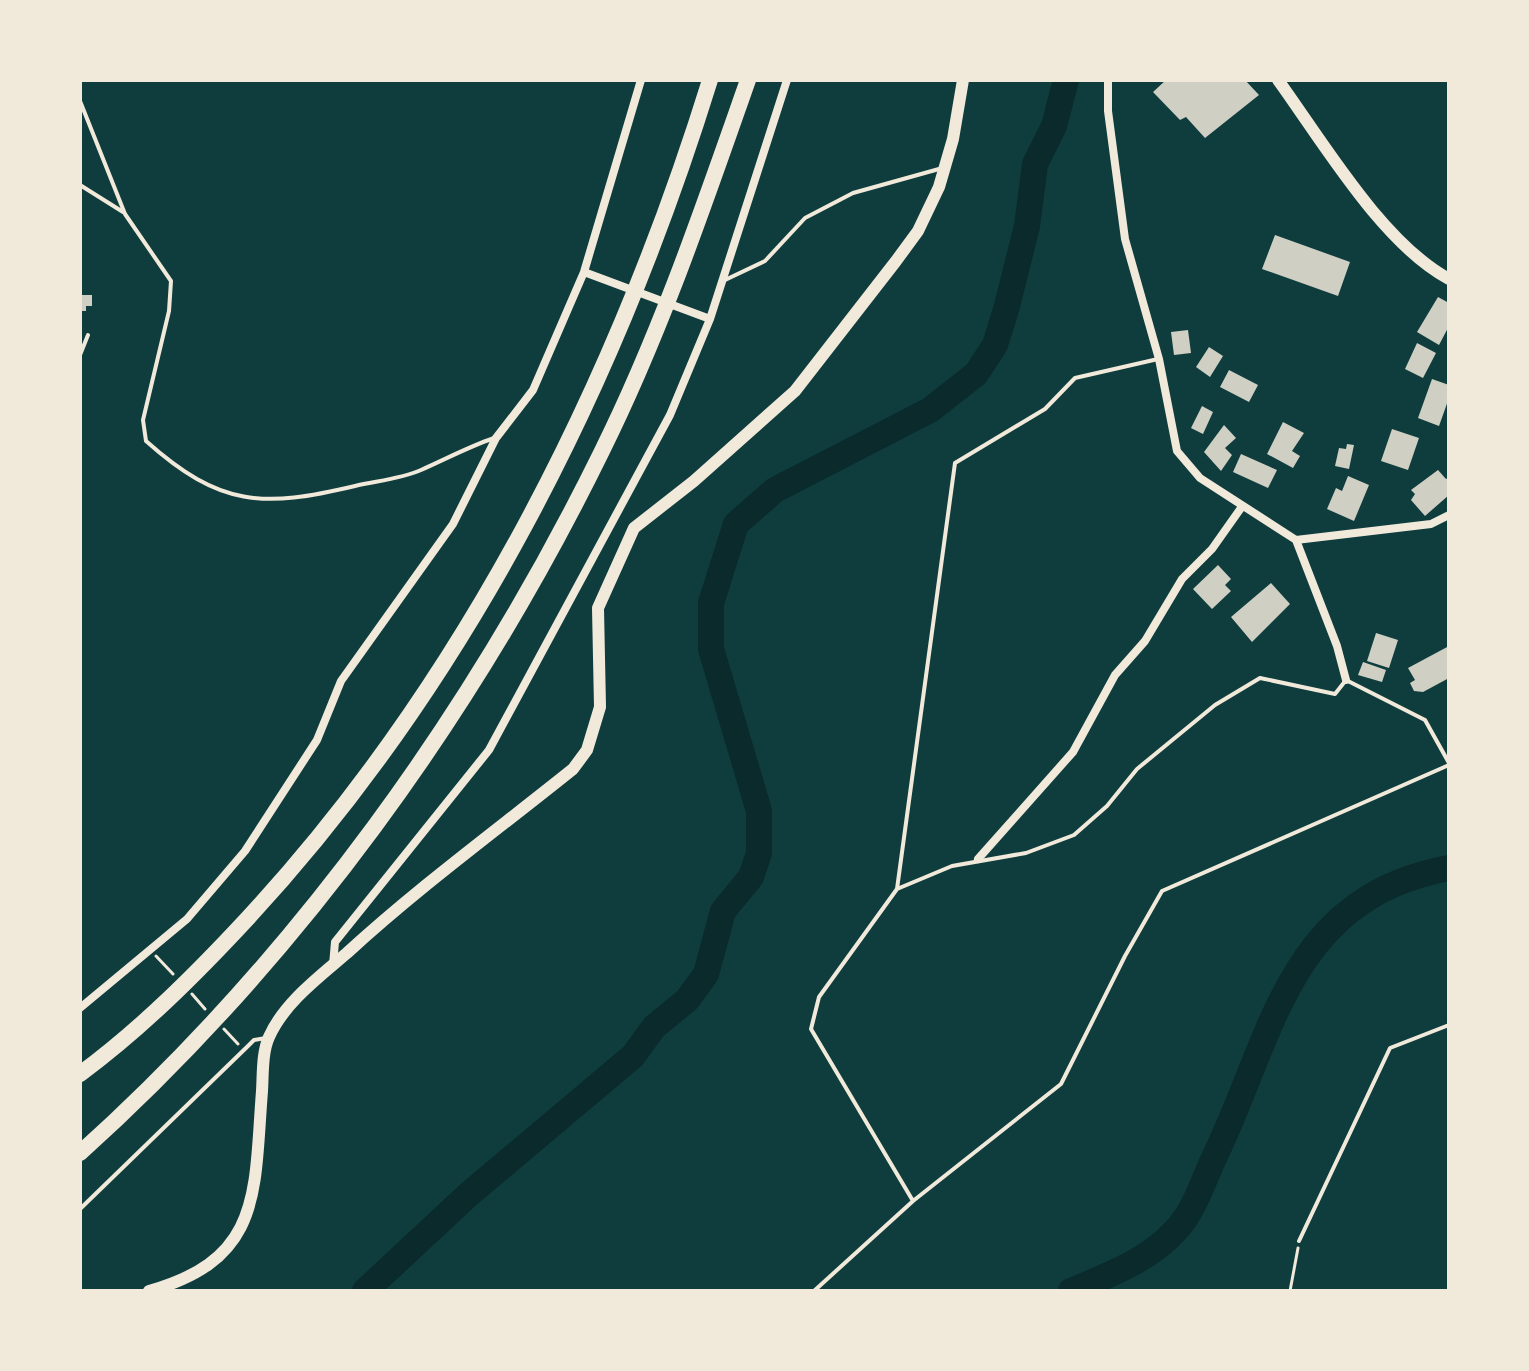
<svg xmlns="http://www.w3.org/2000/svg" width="1529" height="1371" font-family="Inter,sans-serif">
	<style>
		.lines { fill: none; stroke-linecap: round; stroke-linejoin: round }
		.river { stroke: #0a2a2b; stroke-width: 26 }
		.building { fill: #cfcfc3 }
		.path { stroke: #f1e9da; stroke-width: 3 }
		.service { stroke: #f1e9da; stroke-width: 4 }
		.minor { stroke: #f1e9da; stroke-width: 8 }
		.secondary { stroke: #f1e9da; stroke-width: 12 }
		.motorway { stroke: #f1e9da; stroke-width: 16 }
	</style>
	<rect width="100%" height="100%" fill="#0f3d3e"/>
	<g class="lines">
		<path class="river" d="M365 1291 468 1195 633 1056 654 1027 687 1000 706 974 723 911 751 877 759 853V811L711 649V603L736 524 775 490 930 410 976 374 995 345 1007 306 1027 226 1035 164 1054 126 1066 80
			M1071 1291C1109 1275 1148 1261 1176 1230 1194 1211 1202 1184 1213 1160 1274 1035 1287 898 1449 868"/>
	</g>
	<path class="building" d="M1166 80H1245L1259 95 1205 138 1186 117 1180 120 1153 92Z
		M1275 235 1350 262 1338 296 1262 269Z
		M80 295H92V306H86V311H80Z
		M1438 297 1449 303V326L1439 345 1417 332Z
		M1188 330 1191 353 1174 355 1171 332Z
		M1417 343 1436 353 1423 378 1405 369Z
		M1209 347 1223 356 1210 377 1196 367Z
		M1229 370 1258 385 1249 402 1220 387Z
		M1432 379 1449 385V398L1439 426 1418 418Z
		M1202 406 1213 412 1203 434 1191 428Z
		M1283 422 1304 433 1292 451 1300 456 1293 468 1267 454Z
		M1224 425 1236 438 1225 448 1232 455 1221 471 1204 452Z
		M1392 429 1419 438 1408 470 1381 461Z
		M1347 444 1354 445 1349 469 1335 466 1339 448 1346 449Z
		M1241 454 1277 470 1268 488 1233 472Z
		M1438 470 1446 479 1449 477V495L1425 516 1411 500 1415 494 1411 490Z
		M1348 476 1369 485 1354 521 1327 509 1336 488 1342 491Z
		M1218 565 1231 579 1225 585 1231 591 1212 609 1193 589Z
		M1271 583 1290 604 1252 642 1231 617Z
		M1376 633 1398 640 1389 668 1367 661Z
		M1449 646V678L1423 692 1414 691 1410 683 1415 680 1408 668Z
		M1363 662 1386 670 1382 682 1358 675Z"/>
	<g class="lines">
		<path class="path" d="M156 956 173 974
			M192 994 205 1009
			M224 1029 238 1044
			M1290 1291 1298 1248"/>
		<path class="service" d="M80 101 125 214 171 281 169 311 143 420 146 441C220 507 263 508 355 486 376 481 401 479 421 470 446 459 468 447 494 438
			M80 185 123 212
			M725 280 765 261 805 218 853 193 939 169
			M80 355 88 335
			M897 889 952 866 1026 853 1074 835 1107 806 1137 769 1215 705 1260 678 1335 694 1346 680 1425 720 1449 763
			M913 1201 811 1029 819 997 897 889 955 463 1045 409 1075 378 1158 359
			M80 1209 248 1046 254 1040 266 1038
			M1299 1241 1390 1048 1449 1025
			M814 1291 913 1201 1061 1084 1125 956 1162 891 1449 765"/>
		<path class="minor" d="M1108 80V111L1125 239 1159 359 1177 451 1200 478 1296 540 1337 646 1346 680
			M584 272 710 319
			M1296 540 1431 524 1449 515
			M978 859 1073 752 1115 675 1145 641 1182 579 1212 549 1241 508
			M333 965 335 942 489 750 670 415 710 319 787 80
			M80 1008 187 919 245 851 317 740 341 681 453 524 496 438 533 390 584 272 641 80"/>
		<path class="secondary" d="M1278 80C1323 142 1382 243 1449 279
			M149 1291C263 1259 254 1192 262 1091 263 1075 262 1052 269 1037 284 1003 319 977 347 953 419 887 497 830 573 769L587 750 600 707 598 608 634 528 694 481 795 391 896 261 918 231 939 187 953 139 963 80"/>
		<path class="motorway" d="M80 1074C141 1029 196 974 248 918 466 682 615 386 710 80
			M80 1153C297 958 474 712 602 451 661 332 704 205 748 80"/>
	</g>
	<rect width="1529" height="1371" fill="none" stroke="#f1e9da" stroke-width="164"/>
</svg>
